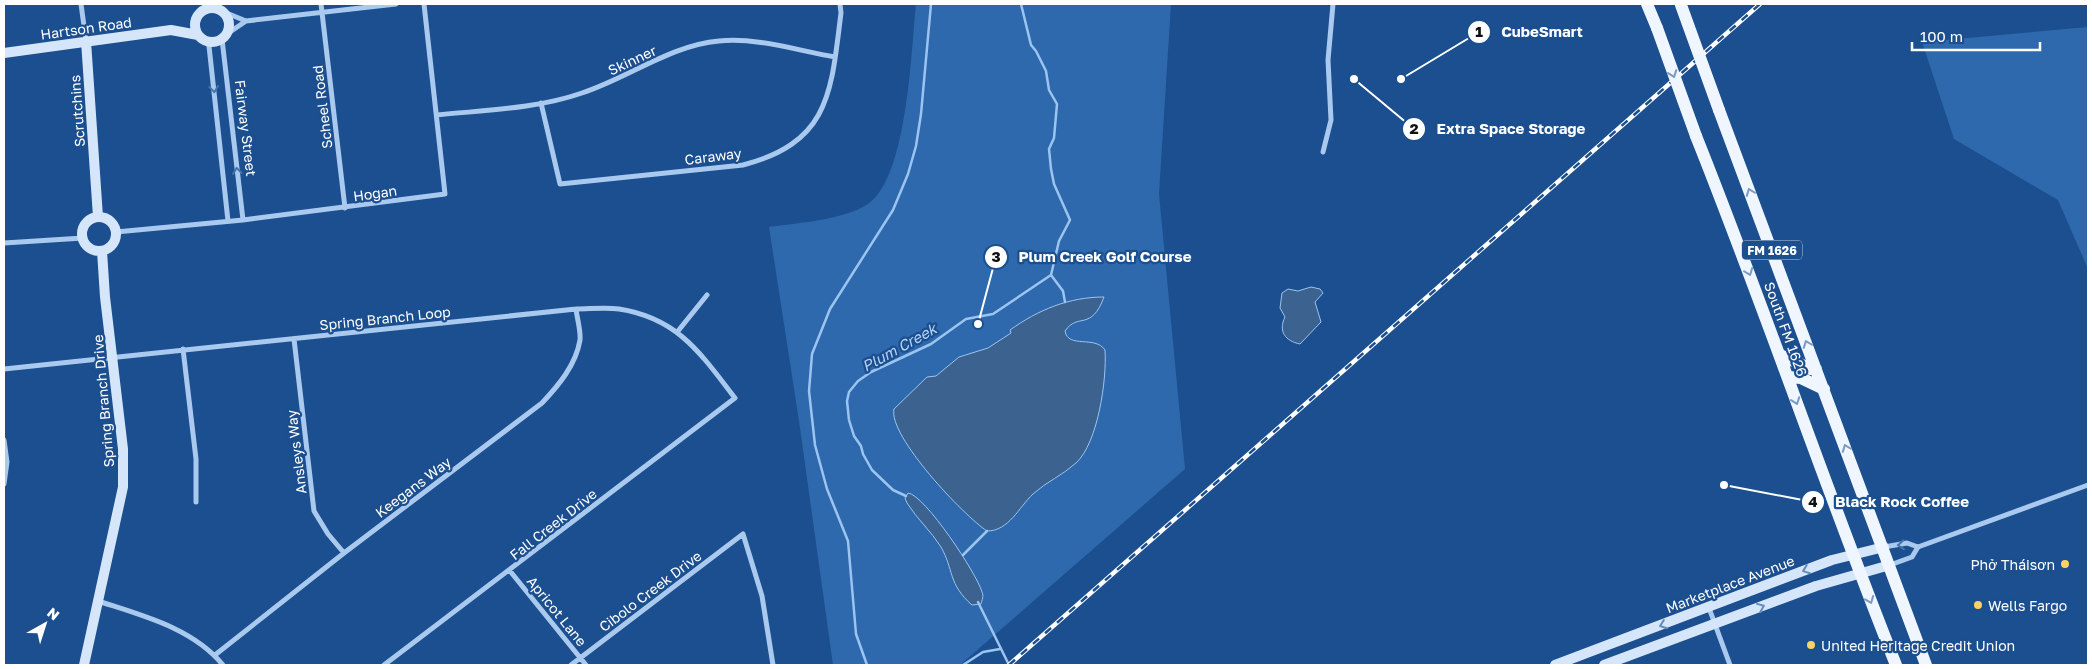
<svg xmlns="http://www.w3.org/2000/svg" width="2092" height="669" font-family="'Golos Text',sans-serif">
	<style>
		.green { fill: #2e69ad }
		.water { fill: #3c6290; stroke: #9cc4f0 }
		.lines { fill: none; stroke-linecap: round; stroke-linejoin: round }
		.stream { stroke: #9cc4f0; stroke-width: 2.5 }
		.street { stroke: #a9c9ee; stroke-width: 5 }
		.secondary { stroke: #d6e6fa; stroke-width: 10 }
		.primary { stroke: #f0f6ff; stroke-width: 12 }
		.rail-casing { stroke: #fff; stroke-width: 4.5 }
		.rail { stroke: #1b4f8f; stroke-width: 2.5; stroke-dasharray: 8; stroke-linecap: butt }
		.primary-bridge { stroke: #f0f6ff; stroke-width: 12 }
		.oneway { stroke: #7b9ac1 }
		.oneway2 { stroke: #4674ac }
		.oneway3 { stroke: #668bba }
		.poi-dot { fill: #ffd166; stroke: #1b4f8f; stroke-width: 2 }
		.labels { text-anchor: middle; dominant-baseline: central; stroke-width: 4.5; stroke-linejoin: round; paint-order: stroke }
		.shield { fill: #1b4f8f; stroke: #bbcadd; stroke-width: 1 }
		.shield-label { font-size: 12px; font-weight: bold; fill: #fff }
		.street-label { font-size: 14px; fill: #fff; stroke: #1b4f8f }
		.poi-label { font-size: 14px; fill: #fff; stroke: #1b4f8f; text-anchor: start }
		.water-label { font-size: 15px; font-style: italic; fill: #b5d3f5; stroke: #1b4f8f }
		.leader { fill: none; stroke: #fff; stroke-width: 2 }
		.callout-dot { fill: #fff; stroke: #1b4f8f; stroke-width: 2 }
		.mark-label { font-size: 15px; text-anchor: middle; font-weight: bold; fill: #111 }
		.callout-label { font-size: 15px; text-anchor: middle; font-weight: bold; fill: #fff; stroke: #1b4f8f; stroke-width: 4.5; stroke-linejoin: round; paint-order: stroke }
	</style>
	<rect width="100%" height="100%" fill="#1b4f8f"/>
	<path class="green" d="M916 4H1171L1159 194 1185 469 960 665H833L799 421 769 227C797 223 844 220 868 204 908 176 911 50 916 4Z
		M2088 27V269L2058 200 1954 139 1922 42Z"/>
	<path class="water" d="M1311 287 1320 289 1323 293 1315 302 1321 322 1300 344C1285 341 1278 331 1285 317L1280 308 1282 293 1288 289 1298 291Z
		M1104 297C1091 332 1078 312 1065 331 1068 349 1095 335 1105 350 1107 379 1098 443 1076 463 1063 475 1046 482 1033 494 1019 507 1009 531 987 531 964 516 888 436 894 409L927 377 936 376 959 357 988 348 1011 333 1010 330C1038 310 1069 297 1104 297Z
		M908 493C925 495 977 574 982 592 984 596 982 600 981 604L972 605C948 584 954 570 941 547 931 531 917 519 907 503L905 498Z"/>
	<g class="lines">
		<path class="stream" d="M1051 275 1063 291 1065 302
			M906 496 893 490 872 470 863 454 861 446 854 436 849 420 847 401 849 392 858 381 871 372 931 344 966 319 993 314 1051 275 1059 241 1070 220 1054 184 1051 169 1049 149 1054 138 1057 104 1049 90 1046 71 1036 51 1031 45 1021 4
			M963 555 987 531
			M978 602 1009 665
			M867 665 856 634 848 541 827 489 815 445 809 391 812 354 830 309 893 210 908 174 916 146 921 114 931 4
			M963 665 983 652 1000 649"/>
		<path class="street" d="M81 4 86 41
			M321 4 345 208
			M224 12 246 21 396 4
			M227 34 246 21
			M222 39 243 220
			M206 41 209 46 228 221
			M541 103 560 184 743 165C831 142 831 91 841 13L840 4
			M437 115C485 110 536 109 582 93 628 78 671 45 719 41 757 37 799 51 835 57
			M1323 152 1331 120 1328 60 1333 4
			M116 232 243 220 445 194 424 4
			M4 243 83 238
			M678 331 707 295
			M294 339 314 511 328 534 344 553
			M183 349 196 459V502
			M4 369 576 309C590 309 605 307 619 309 678 318 701 354 735 398L384 665
			M4 440 7 462 4 484
			M1884 547 1907 543 1918 547 2088 485
			M1890 565 1912 557 1918 547
			M510 571 586 665
			M98 601C141 615 193 628 223 665
			M1709 608 1730 665
			M215 655 344 553 542 403C558 386 576 365 580 340 581 331 577 318 576 309
			M571 665 743 534 762 596 773 665"/>
		<path class="secondary" d="M195 25a17 17 0 1 1 34 0a17 17 0 1 1-34 0Z
			M86 41 98 217
			M4 53 171 30 198 35
			M82 234a17 17 0 1 1 34 0a17 17 0 1 1-34 0Z
			M84 665 123 487V449L105 297 102 251
			M1555 665 1832 560 1884 547
			M1604 665 1816 586 1890 565"/>
		<path class="primary" d="M1647 4 1657 28
			M1719 110 1926 665
			M1696 136C1766 311 1826 490 1896 665
			M1780 355 1811 369H1816
			M1788 377 1801 378 1824 389"/>
		<defs>
			<path id="rail" d="M1009 665 1760 4"/>
		</defs>
		<use href="#rail" class="rail-casing"/>
		<use href="#rail" class="rail"/>
		<path class="primary-bridge" d="M1681 5 1719 110
			M1657 28 1696 136"/>
	</g>
	<defs><path id="oneway-chevron" d="M-2-3.5L2.5 0L-2 3.5" fill="none" stroke-width="1.6" stroke-linecap="round" stroke-linejoin="round" transform="scale(1.25)"/></defs>
	<g class="oneway">
		<use href="#oneway-chevron" transform="translate(1673 74) rotate(70)"/>
		<use href="#oneway-chevron" transform="translate(1750 192) rotate(-111)"/>
		<use href="#oneway-chevron" transform="translate(1749 272) rotate(69)"/>
		<use href="#oneway-chevron" transform="translate(1807 344) rotate(-111)"/>
		<use href="#oneway-chevron" transform="translate(1796 401) rotate(70)"/>
		<use href="#oneway-chevron" transform="translate(1846 448) rotate(-111)"/>
		<use href="#oneway-chevron" transform="translate(1870 600) rotate(68)"/>
	</g>
	<g class="oneway2">
		<use href="#oneway-chevron" transform="translate(214 89) rotate(84)"/>
		<use href="#oneway-chevron" transform="translate(237 171) rotate(-97)"/>
		<use href="#oneway-chevron" transform="translate(1901 545) rotate(175)"/>
	</g>
	<g class="oneway3">
		<use href="#oneway-chevron" transform="translate(1806 570) rotate(159)"/>
		<use href="#oneway-chevron" transform="translate(1761 607) rotate(-22)"/>
		<use href="#oneway-chevron" transform="translate(1663 625) rotate(160)"/>
	</g>
	<g class="poi-dot">
		<circle cx="2065" cy="564" r="5"/>
		<circle cx="1978" cy="605" r="5"/>
		<circle cx="1811" cy="645" r="5"/>
	</g>
	<g class="labels">
		<rect class="shield" x="1742" y="240.5" width="60" height="19" rx="4"/>
		<g class="shield-label">
			<text x="1772" y="250">FM 1626</text>
		</g>
		<g class="street-label">
			<text transform="translate(86 28) rotate(-8)">Hartson Road</text>
			<text transform="translate(632 60) rotate(-25)">Skinner</text>
			<text transform="translate(322 107) rotate(-97)">Scheel Road</text>
			<text transform="translate(77 111) rotate(-94)">Scrutchins</text>
			<text transform="translate(246 128) rotate(83)">Fairway Street</text>
			<text transform="translate(713 156) rotate(-7)">Caraway</text>
			<text transform="translate(375 193) rotate(-8)">Hogan</text>
			<text transform="translate(385 318) rotate(-6)">Spring Branch Loop</text>
			<text transform="translate(1786 329) rotate(70)">South FM 1626</text>
			<text transform="translate(103 401) rotate(-95)">Spring Branch Drive</text>
			<text transform="translate(296 452) rotate(-97)">Ansleys Way</text>
			<text transform="translate(413 487) rotate(-37)">Keegans Way</text>
			<text transform="translate(553 524) rotate(-38)">Fall Creek Drive</text>
			<text transform="translate(1730 584) rotate(-21)">Marketplace Avenue</text>
			<text transform="translate(650 591) rotate(-37)">Cibolo Creek Drive</text>
			<text transform="translate(557 611) rotate(51)">Apricot Lane</text>
		</g>
		<g class="poi-label">
			<text x="2055" y="564" text-anchor="end">Phở Tháisơn</text>
			<text x="1988" y="605">Wells Fargo</text>
			<text x="1821" y="645">United Heritage Credit Union</text>
		</g>
		<g class="water-label">
			<text transform="translate(899 347) rotate(-29)">Plum Creek</text>
		</g>
	</g>
	<path class="leader" d="M1401 79L1479 32M1354 79L1414 129M978 324L996 257M1724 485L1813 502"/>
	<g class="callout-dot">
		<circle cx="1401" cy="79" r="5"/>
		<circle cx="1354" cy="79" r="5"/>
		<circle cx="978" cy="324" r="5"/>
		<circle cx="1724" cy="485" r="5"/>
		<circle cx="1479" cy="32" r="12"/>
		<circle cx="1414" cy="129" r="12"/>
		<circle cx="996" cy="257" r="12"/>
		<circle cx="1813" cy="502" r="12"/>
	</g>
	<g class="mark-label">
		<text x="1479" y="37">1</text>
		<text x="1414" y="134">2</text>
		<text x="996" y="262">3</text>
		<text x="1813" y="507">4</text>
	</g>
	<g class="callout-label">
		<text x="1542" y="37">CubeSmart</text>
		<text x="1511" y="134">Extra Space Storage</text>
		<text x="1105" y="262">Plum Creek Golf Course</text>
		<text x="1902" y="507">Black Rock Coffee</text>
	</g>
	<rect width="2092" height="669" fill="none" stroke="#ffffff" stroke-width="10"/>
	<g transform="translate(45 624) rotate(39)" stroke="#1b4f8f" stroke-width="4" paint-order="stroke">
	<path d="M0-4L9 19L0 12L-9 19Z" fill="#ffffff"/>
	<text y="-8" font-size="14" font-weight="bold" text-anchor="middle" fill="#ffffff">N</text>
	</g>
	<path d="M1912 42v8h128v-8" fill="none" stroke="#ffffff" stroke-width="2.5"/>
	<text x="1920" y="42" font-size="15" fill="#ffffff" stroke="#1b4f8f" stroke-width="4" paint-order="stroke">100 m</text>
</svg>
